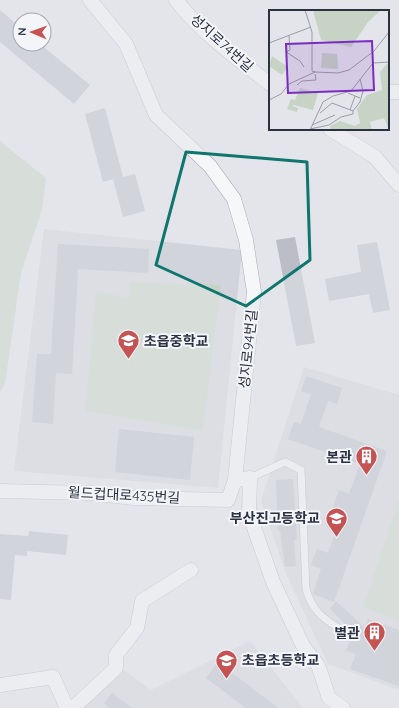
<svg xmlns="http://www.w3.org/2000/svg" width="399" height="708" font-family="Quicksand,'Noto Sans KR',sans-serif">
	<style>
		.built { fill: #d2d4dc }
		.green { fill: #c7d4c5 }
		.building { fill: #bbbec7 }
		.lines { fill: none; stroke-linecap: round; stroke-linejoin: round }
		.lane-casing { stroke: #a9abb5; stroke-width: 8 }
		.street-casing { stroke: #a9abb5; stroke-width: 15 }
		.lane { stroke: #f6f7f9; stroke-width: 7 }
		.street { stroke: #f6f7f9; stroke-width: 14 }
		.marked { fill: none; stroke: #0f766e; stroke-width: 3; stroke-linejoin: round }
		.labels { text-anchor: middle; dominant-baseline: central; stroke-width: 4; stroke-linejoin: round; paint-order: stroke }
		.street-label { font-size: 14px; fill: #2c3142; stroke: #f3f5f8 }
		.poi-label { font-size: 14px; font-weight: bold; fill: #2c3142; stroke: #f3f5f8; text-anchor: end }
		.inset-road { fill: none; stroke: #9a9da7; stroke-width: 1 }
		.view { fill: #7b2cbf; fill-opacity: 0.15; stroke: #7b2cbf; stroke-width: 2 }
		.inset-edge { fill: none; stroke: #2c3142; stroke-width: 2 }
	</style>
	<rect width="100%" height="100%" fill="#e4e5eb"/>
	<path class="built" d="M44 229 242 250 218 488 14 471Z
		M304 367 399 395V690L328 664 286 574 261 501Z
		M250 641 303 708H79L124 670 151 690Z"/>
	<path class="green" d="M0 141 46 178 42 210 21 273 5 384 0 392Z
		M130 282 221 285 203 431 85 411 96 292 129 298Z
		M399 499V621L363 607Z"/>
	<path class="building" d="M0 10 20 27V44H40L90 85 74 104 0 42Z
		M105 108 123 177 135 174 145 211 123 217 113 179 103 182 85 114Z
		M295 237 315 343 296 346 276 240Z
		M377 242 390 310 373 313 369 294 329 301 325 279 361 272 357 245Z
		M58 244 149 249 148 273 78 269 72 374 56 373 53 424 32 422 37 354H51Z
		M306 376 342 388 337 404 328 401 319 427 387 451 334 602 313 594 321 569 311 565 317 549 328 553 336 531 326 527 339 490 349 494 360 464 288 439 294 422 301 424 311 394 301 391Z
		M119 429 194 437 190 480 115 472Z
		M293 479 297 540H294L296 566 285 567 280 530 278 531 276 480Z
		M29 531 68 535 66 555 27 551V556L15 555 11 600 0 599V534L28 536Z
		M336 601 365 628 368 619 399 630V686L350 669 356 654 346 651 353 632 330 609Z
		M218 662 278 708H246L206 678Z
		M112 693 132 708H110L104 703Z"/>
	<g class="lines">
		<defs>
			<path id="lane" d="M250 478 285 462 301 470 306 589C312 610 322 618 340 629"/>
			<path id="street" d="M176 0C201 33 238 59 270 84
				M388 92H399
				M330 129 375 157 399 185
				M235 480 250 478 249 513 273 582 303 646 318 665 329 698 343 708
				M0 491 89 493 134 498 228 500 235 480 254 292 246 240 234 199 210 166 156 115 126 44 90 0
				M0 685 53 677 67 708
				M73 708 116 668V655L137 628 142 601 191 570"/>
		</defs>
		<use href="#lane" class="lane-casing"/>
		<use href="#street" class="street-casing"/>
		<use href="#lane" class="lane"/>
		<use href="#street" class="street"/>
	</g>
	<path d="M0 0H399V708H0ZM186 152 307 162 310 260 246 306 156 265Z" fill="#e4e5eb" fill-opacity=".55" fill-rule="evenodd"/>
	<path class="marked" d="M186 152 307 162 310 260 246 306 156 265Z"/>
	<defs>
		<symbol id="school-pin" viewBox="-11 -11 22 30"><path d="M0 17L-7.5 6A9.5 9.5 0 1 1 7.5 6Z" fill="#c65354" stroke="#f3f5f8"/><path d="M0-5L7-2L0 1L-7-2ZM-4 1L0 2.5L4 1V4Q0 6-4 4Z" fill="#fff"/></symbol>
		<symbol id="building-pin" viewBox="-11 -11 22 30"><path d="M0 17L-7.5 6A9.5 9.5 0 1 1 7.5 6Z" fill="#c65354" stroke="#f3f5f8"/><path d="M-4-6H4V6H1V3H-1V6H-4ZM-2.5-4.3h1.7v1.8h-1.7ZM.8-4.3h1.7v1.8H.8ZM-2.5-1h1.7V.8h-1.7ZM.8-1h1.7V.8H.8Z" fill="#fff"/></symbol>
	</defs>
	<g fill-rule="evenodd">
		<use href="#school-pin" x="116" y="328" width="25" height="34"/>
		<use href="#building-pin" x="354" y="444" width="25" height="34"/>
		<use href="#school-pin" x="324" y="506" width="25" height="34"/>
		<use href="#building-pin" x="362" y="620" width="25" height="34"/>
		<use href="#school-pin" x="214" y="648" width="25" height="34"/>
	</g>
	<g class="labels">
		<g class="street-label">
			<text transform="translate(222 43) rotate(42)">성지로74번길</text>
			<text transform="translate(248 349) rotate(-84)">성지로94번길</text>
			<text transform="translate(124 495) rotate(3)">월드컵대로435번길</text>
		</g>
		<g class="poi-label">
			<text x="144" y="341" text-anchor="start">초읍중학교</text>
			<text x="352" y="457">본관</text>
			<text x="320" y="518">부산진고등학교</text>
			<text x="360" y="633">별관</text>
			<text x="242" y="660" text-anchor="start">초읍초등학교</text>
		</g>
	</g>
	<g transform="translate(269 10)">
		<rect width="120" height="120" fill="#e4e5eb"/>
		<path d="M44 0H112L99 12 82 37 52 30ZM53 43 68 44 69 59 52 58ZM3 46 19 57 13 65 0 56ZM118 54H120V120L115 108 101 112 103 120H62L61 116 71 111 86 116 91 113 88 99 98 85 113 80 111 62ZM31 78 49 83 44 100 25 95 23 96 29 98 28 102 18 99 22 89 26 90Z" fill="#c7d4c5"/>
		<path class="inset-road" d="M36 0 43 22V61L46 62M20 26 21 40 17 42 31 51 35 57M0 33 42 17M28 75 33 71 47 70 46 64M79 83 91 88M0 90 12 84 20 74 46 62 69 63 80 60 105 41 120 22M81 100 86 86M51 103 63 93 84 101 91 92 94 81 91 69M43 115 66 105M41 119 60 115 72 107 84 104V101M41 120 54 92 64 86 82 81 104 53 120 52"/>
		<path class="view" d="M103 31 105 80 19 83 17 34Z"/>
		<rect width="120" height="120" class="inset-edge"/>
	</g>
	<g transform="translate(32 32) rotate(272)"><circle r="19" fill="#f3f5f8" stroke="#a3a7af"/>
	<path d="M0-3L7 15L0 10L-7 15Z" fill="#c65354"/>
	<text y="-6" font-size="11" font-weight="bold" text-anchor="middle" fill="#2c3142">N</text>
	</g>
</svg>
